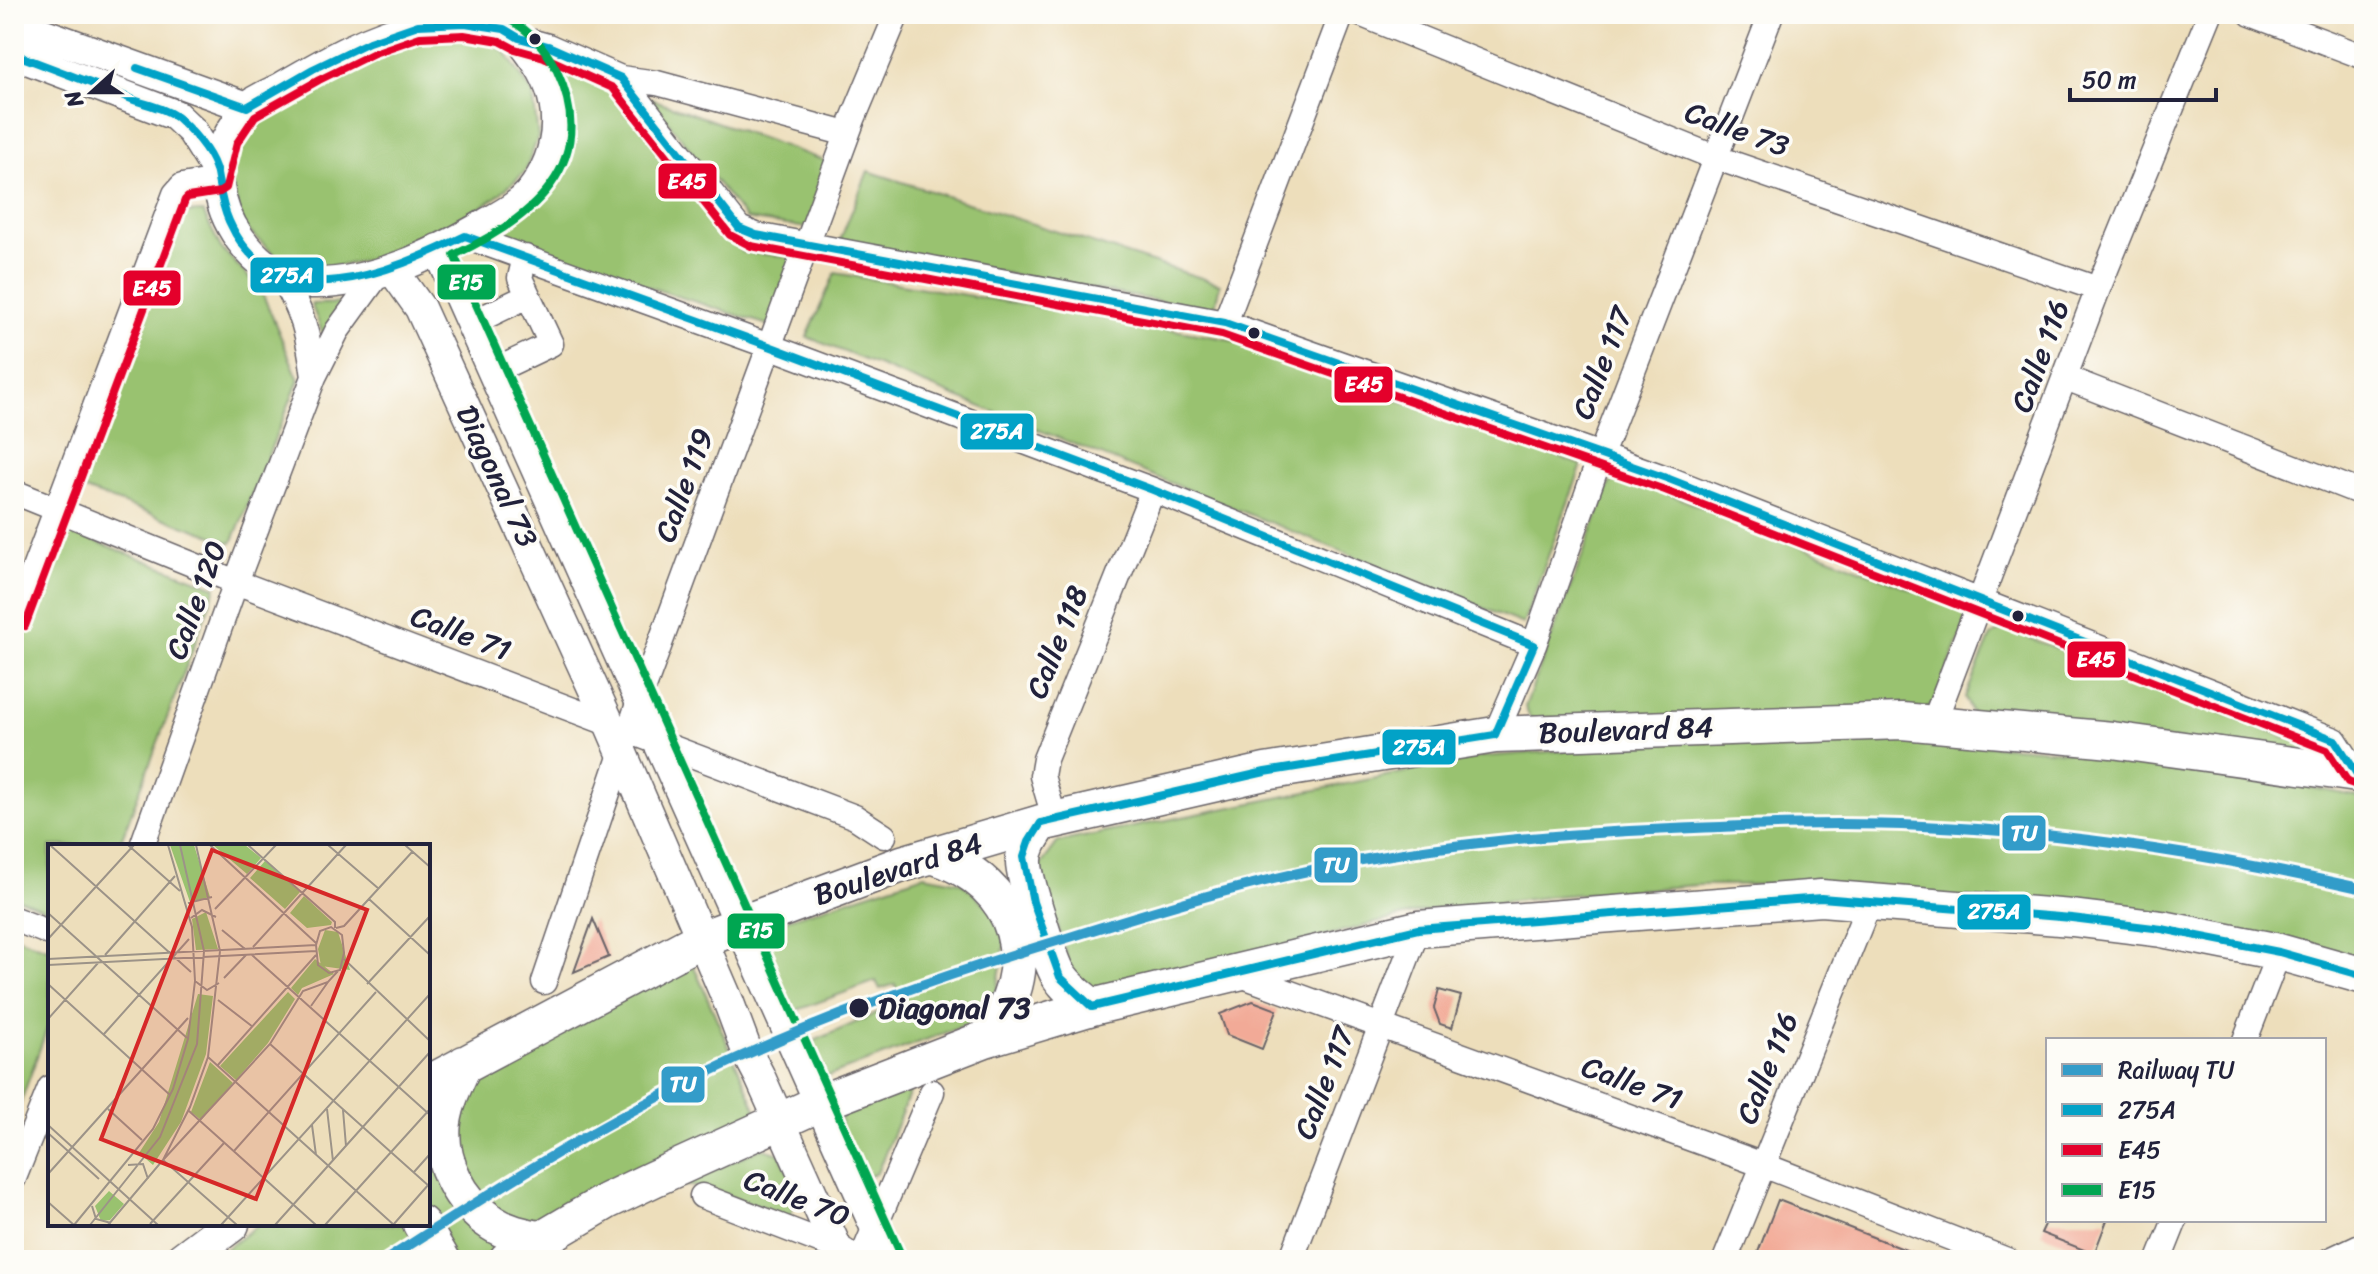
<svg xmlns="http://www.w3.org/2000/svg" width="2378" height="1274" font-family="Sriracha,sans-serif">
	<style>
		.green { fill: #99c26f; stroke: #5e7255; stroke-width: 2 }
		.building { fill: #f2aa97 }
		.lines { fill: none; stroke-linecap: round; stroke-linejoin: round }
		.minor-casing { stroke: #696468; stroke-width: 27 }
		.major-casing { stroke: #696468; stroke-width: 33 }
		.highway-casing { stroke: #696468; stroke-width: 39 }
		.minor { stroke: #fff; stroke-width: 24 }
		.major { stroke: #fff; stroke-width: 30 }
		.highway { stroke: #fff; stroke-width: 36 }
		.bus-1-casing { stroke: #fdfcf7; stroke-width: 14 }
		.bus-2-casing { stroke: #fdfcf7; stroke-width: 14 }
		.bus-3-casing { stroke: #fdfcf7; stroke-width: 14 }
		.bus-1 { stroke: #02a2c7; stroke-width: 8 }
		.bus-2 { stroke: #e4002b; stroke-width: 8 }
		.bus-3 { stroke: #00a651; stroke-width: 8 }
		.rail-1-casing { stroke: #fdfcf7; stroke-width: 16 }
		.rail-1 { stroke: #339cc9; stroke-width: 10 }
		.bus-dot { fill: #22223b; stroke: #fdfcf7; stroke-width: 3 }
		.labels { text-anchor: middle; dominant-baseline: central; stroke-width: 7; stroke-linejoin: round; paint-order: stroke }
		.street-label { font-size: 30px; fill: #22223b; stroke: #fdfcf7 }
		.stop-label { font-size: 30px; font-weight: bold; fill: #22223b; stroke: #fdfcf7; text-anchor: start }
		.inset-road { fill: none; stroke: #9c9388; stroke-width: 2 }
		.view { fill: #d62828; fill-opacity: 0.15; stroke: #d62828; stroke-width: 4 }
		.inset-edge { fill: none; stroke: #22223b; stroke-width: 4 }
		.line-badge { stroke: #fdfcf7; stroke-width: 3 }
		.badge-label { font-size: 22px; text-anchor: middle; font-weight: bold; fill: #fff }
	</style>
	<rect width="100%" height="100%" fill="#fdfcf7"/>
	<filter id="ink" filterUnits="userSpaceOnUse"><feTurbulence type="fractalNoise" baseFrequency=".0125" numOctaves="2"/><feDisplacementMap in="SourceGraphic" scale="16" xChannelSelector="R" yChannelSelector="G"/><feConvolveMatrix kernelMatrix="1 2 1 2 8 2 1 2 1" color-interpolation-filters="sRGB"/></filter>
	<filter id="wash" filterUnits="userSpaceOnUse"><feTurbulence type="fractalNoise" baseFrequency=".006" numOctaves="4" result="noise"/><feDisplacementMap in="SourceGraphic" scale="32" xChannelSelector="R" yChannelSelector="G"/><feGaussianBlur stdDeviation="1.8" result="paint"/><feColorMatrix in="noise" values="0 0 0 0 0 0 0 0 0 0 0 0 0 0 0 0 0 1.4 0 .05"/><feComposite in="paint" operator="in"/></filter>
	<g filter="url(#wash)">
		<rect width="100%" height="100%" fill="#eddebb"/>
		<path class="green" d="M467 25 505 52 533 94 538 137 525 172 495 198 455 224 377 258 338 266 309 269 282 261 243 226 229 175 239 143 256 119 296 91 359 59Z
			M551 59 612 90 742 252 801 258 771 326 493 237 533 205Z
			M649 98 834 164 807 228 746 219Z
			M868 171 1220 284 1214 311 839 243Z
			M203 212 221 248 261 290 299 380 232 543 71 485 182 213Z
			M835 273 1227 339 1582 465 1523 624 807 337Z
			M356 303 329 349 311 304Z
			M1625 477 1962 609 1967 621 1934 703 1921 711 1532 722 1525 707 1610 483Z
			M55 526 216 587 119 846H50V911L14 897V636Z
			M2004 628 2339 758 1974 718 1965 697 1991 636Z
			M1901 740C1989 745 2077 750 2164 763 2231 772 2298 785 2364 798V960L1828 884 1698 885 1555 896 1416 913 1096 993 1073 978 1040 866 1058 842 1480 757 1687 741Z
			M924 875 961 882 994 912 1005 944 995 1000 971 1023 821 1079 807 1044 900 1003 895 984 880 989 876 981 792 1012 757 929Z
			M14 936 50 949V1020L14 1121Z
			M691 960 757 1111 644 1169 548 1225 508 1220 476 1192 457 1147 464 1100 480 1081Z
			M931 1074 912 1087 877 1173 867 1177 838 1131 843 1111Z
			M428 1143 506 1247 484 1260H455L428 1217Z
			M761 1148 780 1154 798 1192 790 1217 704 1188 682 1185Z
			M259 1224H416L434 1260H211Z"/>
		<g id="blocks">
			<path class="building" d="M593 919 609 957 574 972Z
				M1439 990 1461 996 1452 1028 1440 1024 1434 1008Z
				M1253 1001 1277 1010 1262 1049 1227 1035 1220 1014Z
				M1778 1200 1929 1259V1260H1755Z
				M2047 1220H2107L2094 1254 2041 1233Z"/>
		</g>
	</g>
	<g filter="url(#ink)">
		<use href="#blocks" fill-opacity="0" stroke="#696468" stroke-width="2"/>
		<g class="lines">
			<defs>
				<path id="minor" d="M1360 14 1714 157 2098 289
					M2251 14 2364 57
					M519 38 548 46 621 78 739 228 756 235 1225 323 1669 479 2335 740 2357 774
					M621 78 657 83 847 134
					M465 236 769 346 1153 490 1534 645
					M281 276C303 310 309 338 314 377
					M472 323 528 296
					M1225 323 1342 14
					M494 371 551 344 520 278 525 257
					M2066 378 2364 494
					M14 492 236 582 855 817 884 836
					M14 622 175 194 182 186 217 180
					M1934 722 2098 289 2210 14
					M1495 735 1534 645 1601 454 1771 14
					M1055 820 1042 776 1045 759 1153 490
					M142 846 236 582 314 377 337 331 379 273
					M14 919 50 933
					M1238 974 1763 1165 2007 1260
					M544 982 640 698 853 119 897 14
					M2245 1040 2279 952
					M14 1178 50 1088
					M702 1196 845 1251
					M861 1260 932 1092
					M1291 1260 1418 929
					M1725 1260 1870 901
					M2159 1260 2175 1220
					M2330 1260 2364 1244"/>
				<path id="major" d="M14 23 247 107
					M465 23C478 25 494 24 506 30 518 36 524 44 532 55 565 98 564 150 530 193 518 207 501 215 486 224 433 255 372 285 310 283 281 281 257 262 240 239 216 205 209 163 234 127 238 121 242 112 247 107 256 99 269 94 279 89 322 64 367 37 416 26 431 22 449 24 465 23Z
					M14 54 175 115 192 131 217 171
					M438 249 890 1260
					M392 269 420 308 609 723 729 1003 748 1054 759 1075 842 1260"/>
				<path id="highway" d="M1041 823C1033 835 1023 848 1024 863 1024 878 1051 965 1060 977 1068 989 1081 998 1092 1007
					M932 855C1020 882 1045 970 985 1039
					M464 1064C455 1083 446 1101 443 1122 438 1161 460 1202 492 1223 507 1233 523 1236 539 1239
					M428 1084 701 939 902 864 1041 823 1265 772 1495 735 1902 721 2112 740 2364 775
					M421 1224 442 1260
					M183 1260 231 1224
					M507 1260 607 1201 653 1179 820 1103 985 1039 1092 1007 1418 929 1821 898 2072 918 2162 929 2279 952 2364 976"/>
			</defs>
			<use href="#minor" class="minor-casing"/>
			<use href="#major" class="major-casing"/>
			<use href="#highway" class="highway-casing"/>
			<use href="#minor" class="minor"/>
			<use href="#major" class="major"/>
			<use href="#highway" class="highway"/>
			<defs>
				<path id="bus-1" d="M14 54C54 69 94 84 134 100 148 105 168 109 179 119 193 132 213 154 217 174 220 190 222 206 229 221 275 324 392 271 465 236L769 346 1153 490 1534 645 1495 735 1265 772 1041 823 1029 842 1024 857 1033 902 1060 977 1092 1007 1418 929 1821 898 2072 918 2162 929 2279 952 2364 976
					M137 68 247 107 313 69 369 42 418 25 465 23 504 29 519 38 548 46 621 78 739 228 756 235 1225 323 1669 479 2335 740 2357 774 2364 775"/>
				<path id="bus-2" d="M25 626 185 200 188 197 220 192 226 188 237 143 255 116 319 80 374 53 420 37 464 35 500 41 515 49 544 57 613 88 730 235 751 246 1222 335 1665 490 2327 750 2348 782 2362 787"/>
				<path id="bus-3" d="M497 14C525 25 543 43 557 71 601 165 530 220 454 255L901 1255"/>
			</defs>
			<use href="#bus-1" class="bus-1-casing"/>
			<use href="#bus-2" class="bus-2-casing"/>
			<use href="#bus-3" class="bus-3-casing"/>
			<use href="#bus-1" class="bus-1"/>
			<use href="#bus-2" class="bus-2"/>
			<use href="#bus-3" class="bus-3"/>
			<defs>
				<path id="rail-1" d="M386 1260C488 1194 591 1129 700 1076 819 1018 944 975 1070 937 1156 910 1243 884 1331 866 1443 843 1558 834 1672 829 1755 825 1838 822 1922 826 2071 832 2218 856 2364 889"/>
			</defs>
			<use href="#rail-1" class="rail-1-casing"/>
			<use href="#rail-1" class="rail-1"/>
		</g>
	</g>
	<g class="bus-dot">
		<circle cx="535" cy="39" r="7"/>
		<circle cx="1254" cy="333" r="7"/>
		<circle cx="2018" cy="616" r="7"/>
		<circle cx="859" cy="1008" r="11"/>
	</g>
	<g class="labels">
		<g class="street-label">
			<text transform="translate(1737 129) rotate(20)">Calle 73</text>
			<text transform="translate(2040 356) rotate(-70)">Calle 116</text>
			<text transform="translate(1602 363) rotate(-69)">Calle 117</text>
			<text transform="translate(497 476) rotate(65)">Diagonal 73</text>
			<text transform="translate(684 485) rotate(-70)">Calle 119</text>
			<text transform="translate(196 600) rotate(-70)">Calle 120</text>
			<text transform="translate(461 633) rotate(21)">Calle 71</text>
			<text transform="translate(1057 642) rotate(-68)">Calle 118</text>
			<text transform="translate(1626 730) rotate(-2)">Boulevard 84</text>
			<text transform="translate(898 869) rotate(-18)">Boulevard 84</text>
			<text transform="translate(1767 1068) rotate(-68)">Calle 116</text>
			<text transform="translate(1324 1083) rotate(-69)">Calle 117</text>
			<text transform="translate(1632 1083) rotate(20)">Calle 71</text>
			<text transform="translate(797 1198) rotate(21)">Calle 70</text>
		</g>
		<g class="stop-label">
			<text x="878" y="1008">Diagonal 73</text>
		</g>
	</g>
	<g transform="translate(48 844)">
		<rect width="382" height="382" fill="#eddebb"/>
		<path d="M122 1H146L162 53 142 58ZM165 1H197L213 14 199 30ZM217 17 252 48 237 65 202 34ZM256 52 284 78 283 81 259 84 242 69ZM158 68 170 105 148 106 144 75ZM277 86 290 88 302 126 273 122 270 105ZM267 115 286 130 254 144 250 151 243 144ZM240 148 247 155 220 199 188 236 172 222ZM150 150 165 152 158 210 133 278 105 321 91 309 111 278ZM162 218 185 239 153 276 143 268ZM61 347 76 360 62 376 53 377 47 362Z" fill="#99c26f"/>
		<path class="inset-road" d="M2 1 143 128M80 1 132 47M162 1 268 99M200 1 287 78V84M280 1 331 45M357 1 382 23M321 55 382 111M140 59 164 53M167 65 228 1M0 69 139 194M143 74 154 66 168 73M283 83 294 91 296 109 292 126 281 129 270 121 268 101 272 87ZM288 84 296 82 365 7M174 86 197 105M0 95 86 1M205 103 298 1M57 111 127 32M204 111 382 271M0 115 268 101M296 115 382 197M0 121 268 107M176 134 198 111M147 137 159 146 171 139M0 140 122 251M319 140 382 72M170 156 205 183M263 162 280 138M0 175 50 119M56 190 141 95M222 200 382 343M160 213 346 381M169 222 268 111M60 265 94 296M279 265 285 317M295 266 298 302M141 267 268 381M0 281 110 381M264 281 268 311M0 289 51 335M186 307 328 148M80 321 95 320 100 335M366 328 382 310M0 330 140 174M0 358 26 381M44 362 48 375 63 379M102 380 176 299M26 381 105 285 125 245 140 195 147 137 144 83 120 1M42 381 112 293 149 200 156 107 132 1M60 381 115 316 142 263 160 213 172 107 148 1M173 381 382 150M189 381 115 316 222 200 255 147 280 138 290 127M227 381 382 208M277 381 382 265M345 381 381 340"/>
		<path class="view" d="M164 6 319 66 208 355 53 295Z"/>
		<rect width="382" height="382" class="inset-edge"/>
	</g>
	<g class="line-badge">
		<rect x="657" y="162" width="61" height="38" rx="8" fill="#e4002b"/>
		<rect x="249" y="256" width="76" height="38" rx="8" fill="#02a2c7"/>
		<rect x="436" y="263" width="61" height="38" rx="8" fill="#00a651"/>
		<rect x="122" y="269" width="60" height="38" rx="8" fill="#e4002b"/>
		<rect x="1333" y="365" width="61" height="39" rx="8" fill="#e4002b"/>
		<rect x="959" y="412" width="76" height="39" rx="8" fill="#02a2c7"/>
		<rect x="2066" y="640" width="61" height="39" rx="8" fill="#e4002b"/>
		<rect x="1381" y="728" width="76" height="38" rx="8" fill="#02a2c7"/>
		<rect x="2001" y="814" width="46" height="38" rx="8" fill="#339cc9"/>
		<rect x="1313" y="846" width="46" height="38" rx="8" fill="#339cc9"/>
		<rect x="1956" y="893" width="76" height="38" rx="8" fill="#02a2c7"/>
		<rect x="726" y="912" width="60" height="38" rx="8" fill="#00a651"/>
		<rect x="660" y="1065" width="46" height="39" rx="8" fill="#339cc9"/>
	</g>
	<g class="badge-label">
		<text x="687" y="189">E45</text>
		<text x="287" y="283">275A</text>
		<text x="466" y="290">E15</text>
		<text x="152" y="296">E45</text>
		<text x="1364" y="392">E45</text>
		<text x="997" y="439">275A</text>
		<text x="2096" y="667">E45</text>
		<text x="1419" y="755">275A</text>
		<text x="2024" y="841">TU</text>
		<text x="1336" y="873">TU</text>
		<text x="1994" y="919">275A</text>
		<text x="756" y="938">E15</text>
		<text x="683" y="1092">TU</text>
	</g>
	<rect width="2378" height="1274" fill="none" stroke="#fdfcf7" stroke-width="48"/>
	<rect x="2046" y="1038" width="280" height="184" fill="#fdfcf7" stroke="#a5a5ac" stroke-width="2"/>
	<rect x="2062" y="1064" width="40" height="12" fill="#339cc9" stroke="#a5a5ac" stroke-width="2"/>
	<text x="2118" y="1078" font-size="24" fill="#22223b">Railway TU</text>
	<rect x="2062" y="1104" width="40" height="12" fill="#02a2c7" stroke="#a5a5ac" stroke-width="2"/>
	<text x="2118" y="1118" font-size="24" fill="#22223b">275A</text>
	<rect x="2062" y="1144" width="40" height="12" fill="#e4002b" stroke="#a5a5ac" stroke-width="2"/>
	<text x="2118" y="1158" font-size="24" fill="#22223b">E45</text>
	<rect x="2062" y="1184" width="40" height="12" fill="#00a651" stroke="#a5a5ac" stroke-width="2"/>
	<text x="2118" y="1198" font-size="24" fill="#22223b">E15</text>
	<g transform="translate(92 92) rotate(249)" stroke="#fdfcf7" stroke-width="6" paint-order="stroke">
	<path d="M0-6L14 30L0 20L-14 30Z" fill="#22223b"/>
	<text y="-12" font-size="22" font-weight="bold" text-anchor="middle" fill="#22223b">N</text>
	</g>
	<path d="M2070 88v12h146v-12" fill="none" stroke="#22223b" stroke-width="4"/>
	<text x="2082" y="88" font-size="24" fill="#22223b" stroke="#fdfcf7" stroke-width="6" paint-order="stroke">50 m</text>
</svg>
